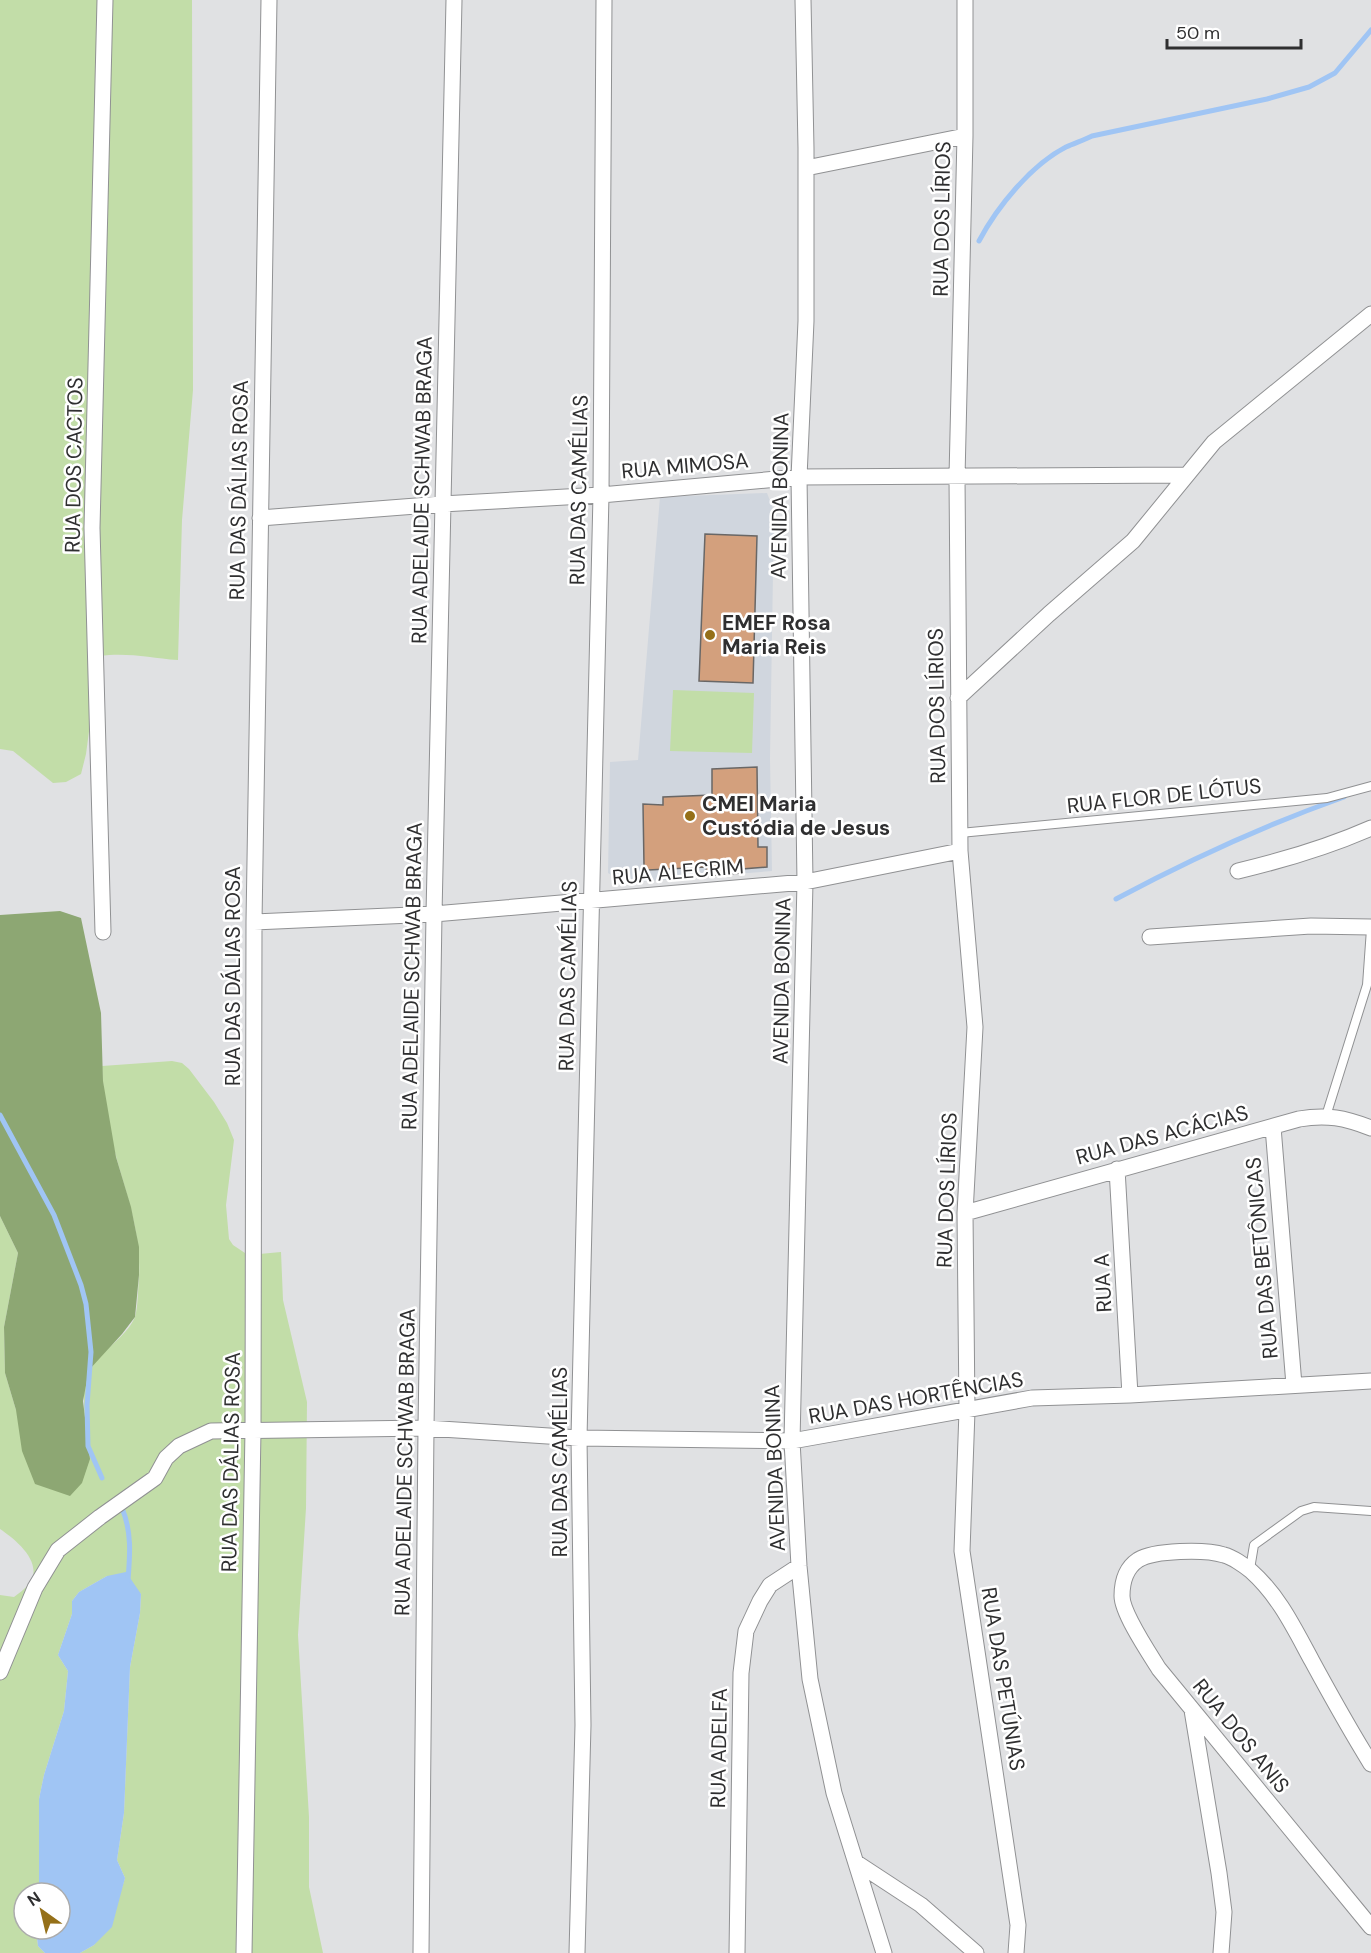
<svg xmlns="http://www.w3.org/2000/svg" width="1371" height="1953" font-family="'DM Sans',sans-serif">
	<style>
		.built { fill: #d0d6de }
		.green { fill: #c2dda8 }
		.forest { fill: #8da773 }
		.water { fill: #a0c5f4 }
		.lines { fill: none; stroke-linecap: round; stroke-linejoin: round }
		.stream { stroke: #a0c5f4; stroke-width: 5 }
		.building { fill: #d3a07d; stroke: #696766; stroke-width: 1.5 }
		.lane-casing { stroke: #909193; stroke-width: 10 }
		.street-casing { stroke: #909193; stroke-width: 17 }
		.lane { stroke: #fff; stroke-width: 8 }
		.street { stroke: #fff; stroke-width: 15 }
		.poi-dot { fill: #957019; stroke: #fff; stroke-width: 2 }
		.labels { text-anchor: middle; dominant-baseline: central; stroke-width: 5; stroke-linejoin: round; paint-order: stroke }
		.street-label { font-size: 21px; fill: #2f2f30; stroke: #fff }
		.poi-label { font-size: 21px; font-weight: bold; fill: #2f2f30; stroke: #fff; text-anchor: start }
	</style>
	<rect width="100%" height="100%" fill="#e0e1e3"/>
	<path class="built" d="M767 493 774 511 770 758 772 871 624 883 608 873 610 762 638 760 660 497Z"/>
	<path class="green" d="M0 0H192L193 390 182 520 178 660C150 658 128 652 99 656L86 754 81 774 66 782 53 783 13 751 0 749Z
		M673 690 754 693 752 753 670 751Z
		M172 1061 182 1063 189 1069 214 1102 227 1123 234 1140 226 1205 229 1239 233 1245 248 1255 281 1252 283 1300 307 1402 306 1508 298 1635 309 1817V1887L323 1953H80L94 1945 118 1900 125 1878 117 1860 124 1813 130 1667 140 1613 141 1594 107 1576 79 1592 72 1601V1614L58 1655 68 1671 64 1711 44 1775 39 1799V1893H24V1929H36L38 1946 45 1953H0V1595L14 1597C19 1593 25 1589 29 1584 45 1563 15 1539 0 1529V1216L18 1253 4 1327 5 1373 16 1410 90 1459C87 1436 78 1388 90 1369 101 1350 126 1338 135 1317 138 1308 138 1287 139 1276 141 1235 128 1199 117 1160 109 1132 103 1095 102 1066Z"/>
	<path class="forest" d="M60 911 81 918 101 1013 103 1081 116 1157 131 1207 139 1247V1275L135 1317 122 1334 89 1370 83 1401 90 1459 82 1483 70 1496 35 1484 22 1451 16 1410 5 1373 4 1327 18 1253 0 1216V915Z"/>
	<path class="water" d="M126 1572 141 1594 140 1613 130 1667 124 1813 117 1860 125 1878 112 1927 94 1945 80 1953H45L38 1946 36 1929H60V1893H39V1799L44 1775 64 1711 68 1671 58 1655 72 1614V1601L79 1592 107 1576Z"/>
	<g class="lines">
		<path class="stream" d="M979 241C997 207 1031 165 1066 147 1075 143 1084 140 1092 136L1267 99 1309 87 1335 73 1371 30
			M1116 899C1191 859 1265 825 1344 797
			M0 1115 54 1215 81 1285 86 1304 91 1352 87 1405 88 1446 102 1478
			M122 1508C132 1532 130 1555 128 1580"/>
	</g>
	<path class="building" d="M705 534 757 536 753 683 699 681Z
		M757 767 758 847H767V867L742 869 741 873 707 876 706 867 648 870 644 866 643 804 663 805V797L712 795V769Z"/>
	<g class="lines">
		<defs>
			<path id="lane" d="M960 833 1327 798 1371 786
				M1326 1116 1367 985 1371 929
				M1250 1569 1254 1545 1301 1511 1314 1507 1371 1511"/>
			<path id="street" d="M803 0 806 148V321L799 477 805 882 792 1441 799 1566 810 1679 834 1793 884 1953
				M965 0V136L957 477 960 851 975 1027 965 1213 967 1411 962 1551 1018 1925 1016 1953
				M806 168 965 136
				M260 518 442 504 601 495 799 477 1187 475
				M958 698 1049 614 1133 541 1214 442 1371 314
				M1238 871C1284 860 1328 847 1371 828
				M254 922 434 914 805 882 960 851
				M103 932 92 528 105 0
				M1150 937 1311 926 1371 927
				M1273 1127 1294 1385
				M1117 1169 1130 1395
				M965 1213 1299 1119C1327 1114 1345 1118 1371 1128
				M0 1672 35 1588 58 1550 100 1517 155 1478 166 1458 179 1446 211 1431 426 1428 579 1438 792 1441 1032 1398 1130 1395 1371 1381
				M1192 1710 1219 1873 1224 1912 1221 1953
				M1371 1764C1350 1730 1331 1696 1312 1661 1294 1628 1279 1596 1251 1571 1244 1565 1232 1557 1224 1555 1205 1549 1154 1550 1138 1560 1126 1568 1122 1582 1122 1596 1122 1613 1149 1653 1159 1669L1371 1927
				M857 1863 921 1905 976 1953
				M244 1953 253 1430 254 922 269 0
				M421 1953 426 1428 434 914 454 0
				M577 1953 583 1725 579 1438 601 495 604 0
				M737 1953 741 1673 746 1631 760 1601 770 1585 799 1566"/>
		</defs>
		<use href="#lane" class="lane-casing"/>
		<use href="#street" class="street-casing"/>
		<use href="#lane" class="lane"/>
		<use href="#street" class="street"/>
	</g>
	<g class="poi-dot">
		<circle cx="710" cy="635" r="6"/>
		<circle cx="690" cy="816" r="6"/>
	</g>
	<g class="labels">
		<g class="street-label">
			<text transform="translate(942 219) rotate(-89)">RUA DOS LÍRIOS</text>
			<text transform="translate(74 465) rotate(-89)">RUA DOS CACTOS</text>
			<text transform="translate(685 466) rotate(-5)">RUA MIMOSA</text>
			<text transform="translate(239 490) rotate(-89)">RUA DAS DÁLIAS ROSA</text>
			<text transform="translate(422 490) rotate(-89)">RUA ADELAIDE SCHWAB BRAGA</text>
			<text transform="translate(579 490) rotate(-89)">RUA DAS CAMÉLIAS</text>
			<text transform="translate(780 496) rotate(-89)">AVENIDA BONINA</text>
			<text transform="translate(937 706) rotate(-91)">RUA DOS LÍRIOS</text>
			<text transform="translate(1164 796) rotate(-6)">RUA FLOR DE LÓTUS</text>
			<text transform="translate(678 872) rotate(-5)">RUA ALECRIM</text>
			<text transform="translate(233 976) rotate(-90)">RUA DAS DÁLIAS ROSA</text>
			<text transform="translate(412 976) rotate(-89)">RUA ADELAIDE SCHWAB BRAGA</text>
			<text transform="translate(568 976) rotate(-89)">RUA DAS CAMÉLIAS</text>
			<text transform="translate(782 981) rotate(-89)">AVENIDA BONINA</text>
			<text transform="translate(1162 1135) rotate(-15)">RUA DAS ACÁCIAS</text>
			<text transform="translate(947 1190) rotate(-88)">RUA DOS LÍRIOS</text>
			<text transform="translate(1262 1258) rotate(-95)">RUA DAS BETÔNICAS</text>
			<text transform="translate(1103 1283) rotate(-93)">RUA A</text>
			<text transform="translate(916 1398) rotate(-10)">RUA DAS HORTÊNCIAS</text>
			<text transform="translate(231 1462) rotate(-89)">RUA DAS DÁLIAS ROSA</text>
			<text transform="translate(405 1462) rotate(-89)">RUA ADELAIDE SCHWAB BRAGA</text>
			<text transform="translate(560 1462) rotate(-90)">RUA DAS CAMÉLIAS</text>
			<text transform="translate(775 1468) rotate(-92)">AVENIDA BONINA</text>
			<text transform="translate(1003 1679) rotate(81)">RUA DAS PETÚNIAS</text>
			<text transform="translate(1241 1736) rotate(51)">RUA DOS ANIS</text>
			<text transform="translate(719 1748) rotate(-89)">RUA ADELFA</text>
		</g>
		<g class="poi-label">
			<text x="722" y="623">EMEF Rosa<tspan x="722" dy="24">Maria Reis</tspan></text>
			<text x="702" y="804">CMEI Maria<tspan x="702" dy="24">Custódia de Jesus</tspan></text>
		</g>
	</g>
	<g transform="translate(42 1911) rotate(326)"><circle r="28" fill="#ffffff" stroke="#acacac" stroke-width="1.5"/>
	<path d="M0-4.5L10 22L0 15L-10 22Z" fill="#957019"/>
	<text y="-9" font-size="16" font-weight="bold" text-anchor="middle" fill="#2f2f30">N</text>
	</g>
	<path d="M1167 39v9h134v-9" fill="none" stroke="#2f2f30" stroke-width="3"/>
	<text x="1176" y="39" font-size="18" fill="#2f2f30" stroke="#ffffff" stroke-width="4.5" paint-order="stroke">50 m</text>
</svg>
